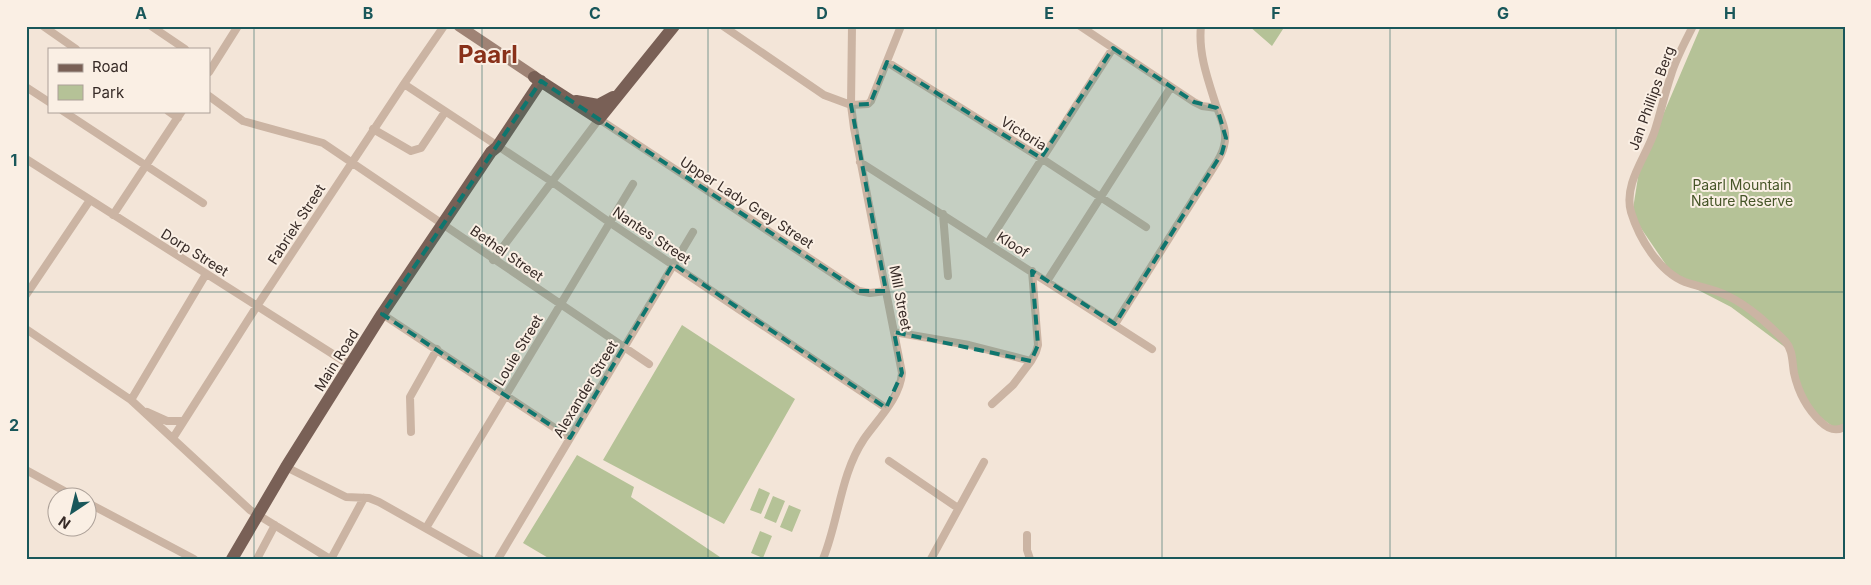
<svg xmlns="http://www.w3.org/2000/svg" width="1871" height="585" font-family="Inter,sans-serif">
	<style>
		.green { fill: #b5c297 }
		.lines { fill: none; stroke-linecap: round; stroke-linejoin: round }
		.street { stroke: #cbb4a3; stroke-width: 8 }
		.secondary { stroke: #9f8375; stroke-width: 11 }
		.primary { stroke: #796056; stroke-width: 12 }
		.marked { fill: #0f766e; fill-opacity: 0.2; stroke: #0f766e; stroke-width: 4; stroke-dasharray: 10 6; stroke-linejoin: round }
		.grid { fill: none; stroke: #19575a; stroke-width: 1; stroke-opacity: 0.55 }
		.labels { text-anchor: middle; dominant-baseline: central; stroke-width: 4; stroke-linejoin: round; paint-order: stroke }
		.street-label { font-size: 14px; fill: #362a26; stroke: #faefe4 }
		.park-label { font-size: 14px; fill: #465528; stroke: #faefe4 }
		.town-label { font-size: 24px; font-weight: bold; fill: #89311a; stroke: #faefe4 }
		.neatline { fill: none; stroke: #19575a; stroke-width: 2 }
		.grid-label { font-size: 16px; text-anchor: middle; font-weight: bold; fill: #19575a }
	</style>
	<rect width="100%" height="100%" fill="#f3e5d8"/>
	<path class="green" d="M1249 26H1285L1272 46Z
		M1701 26H1845V427L1836 429 1805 406 1790 351 1731 307 1675 278 1632 215 1639 171Z
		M682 325 795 399 724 524 603 460Z
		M577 455 634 487 631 497 720 557 719 559H550L523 543Z
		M759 488 770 493 761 514 750 510Z
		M773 496 785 501 776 523 764 518Z
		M789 505 801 510 792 532 780 527Z
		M760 531 772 536 763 558 751 553Z"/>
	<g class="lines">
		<path class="street" d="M43 26 76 49
			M151 26 185 49
			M723 26 824 95 851 105 868 104 871 101 901 26
			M1080 26 1194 102 1202 106 1217 108
			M1693 26C1685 42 1676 58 1671 75 1665 93 1661 111 1655 130 1647 156 1623 183 1631 212 1639 238 1659 272 1685 282 1699 287 1715 289 1728 296 1749 306 1768 324 1785 341 1793 350 1792 361 1794 373 1798 391 1807 409 1821 422 1828 429 1835 432 1845 427
			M887 62 1041 158 1146 227
			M209 72 238 26
			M404 84 551 181 609 222 886 408
			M26 87 49 102
			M209 96 243 121 323 143 649 364
			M63 111 203 203
			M168 111 178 118
			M373 129 411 151 421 148 445 112
			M26 159 350 365
			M860 162 1152 349
			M943 214 948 276
			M113 215 182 111
			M988 243 1113 48
			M493 260 599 119 859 291 870 293 886 291
			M1047 281 1171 87
			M26 295 90 200
			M382 314 570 438
			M1115 324 1210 173C1215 165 1222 156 1224 146 1228 131 1221 119 1216 105 1208 80 1198 53 1201 26
			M26 329 131 400 250 510 330 559
			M894 332 969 345 1031 361 1036 352 1038 345 1032 271
			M131 400 206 274
			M992 404 1013 385 1031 361
			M147 412 167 421H182
			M411 432 410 397 437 349
			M173 438 257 306 404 84 444 26
			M889 461 958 508
			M286 467 346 497 369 498 379 502 480 559
			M26 470 77 498
			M88 503 194 559
			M426 528 633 184
			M1027 535V550L1030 559
			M257 559 275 525
			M331 559 364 498
			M498 559 693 232
			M823 559C839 520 840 475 864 439 878 419 900 398 902 373L854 128 851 105 852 26
			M931 559 984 462"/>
		<path class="secondary" d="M459 26 534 76"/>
		<path class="primary" d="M534 77 599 119 674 26
			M576 101 598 105 613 97
			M232 559 286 467 382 314 491 152 497 147 541 81"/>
	</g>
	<path class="marked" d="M1113 48 1194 102 1217 108 1226 138 1222 153 1115 324 1032 271 1038 345 1031 361 894 332 902 373 886 408 673 264 570 438 382 314 541 81 859 291H886L851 105 870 104 887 62 1041 158Z"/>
	<path class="grid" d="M254 26V559M482 26V559M708 26V559M936 26V559M1162 26V559M1390 26V559M1616 26V559M26 292H1845"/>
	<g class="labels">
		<g class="street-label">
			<text transform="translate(1651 98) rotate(-70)">Jan Phillips Berg</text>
			<text transform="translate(1024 133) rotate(32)">Victoria</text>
			<text transform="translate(747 202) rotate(33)">Upper Lady Grey Street</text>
			<text transform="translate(296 224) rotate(-57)">Fabriek Street</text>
			<text transform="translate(652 235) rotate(34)">Nantes Street</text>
			<text transform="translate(1013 244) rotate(33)">Kloof</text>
			<text transform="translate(195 252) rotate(32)">Dorp Street</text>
			<text transform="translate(507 253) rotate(35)">Bethel Street</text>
			<text transform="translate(901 298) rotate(79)">Mill Street</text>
			<text transform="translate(518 350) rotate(-59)">Louie Street</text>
			<text transform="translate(336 360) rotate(-58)">Main Road</text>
			<text transform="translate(585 389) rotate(-59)">Alexander Street</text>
		</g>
		<g class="park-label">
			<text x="1742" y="184">Paarl Mountain<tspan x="1742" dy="16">Nature Reserve</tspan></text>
		</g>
		<g class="town-label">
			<text x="488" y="54">Paarl</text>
		</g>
	</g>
	<rect width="1871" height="585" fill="none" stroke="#faefe4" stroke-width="55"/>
	<rect x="48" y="48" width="162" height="65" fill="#faefe4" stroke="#aca098"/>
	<rect x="58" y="64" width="25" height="8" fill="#796056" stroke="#aca098"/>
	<text x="92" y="72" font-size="15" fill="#362a26">Road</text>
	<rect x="58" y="85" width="25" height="15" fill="#b5c297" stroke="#aca098"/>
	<text x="92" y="98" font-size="15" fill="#362a26">Park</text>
	<g transform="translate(72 512) rotate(215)"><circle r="24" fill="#faefe4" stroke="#aca098"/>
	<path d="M0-4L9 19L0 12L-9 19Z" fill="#19575a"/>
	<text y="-8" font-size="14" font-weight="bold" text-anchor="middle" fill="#362a26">N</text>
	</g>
	<rect x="28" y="28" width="1816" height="530" class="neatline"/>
	<g class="grid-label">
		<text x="141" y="19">A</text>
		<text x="368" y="19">B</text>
		<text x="595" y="19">C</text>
		<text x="822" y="19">D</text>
		<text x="1049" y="19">E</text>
		<text x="1276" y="19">F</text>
		<text x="1503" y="19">G</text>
		<text x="1730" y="19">H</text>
		<text x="14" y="166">1</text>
		<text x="14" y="431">2</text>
	</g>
</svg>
